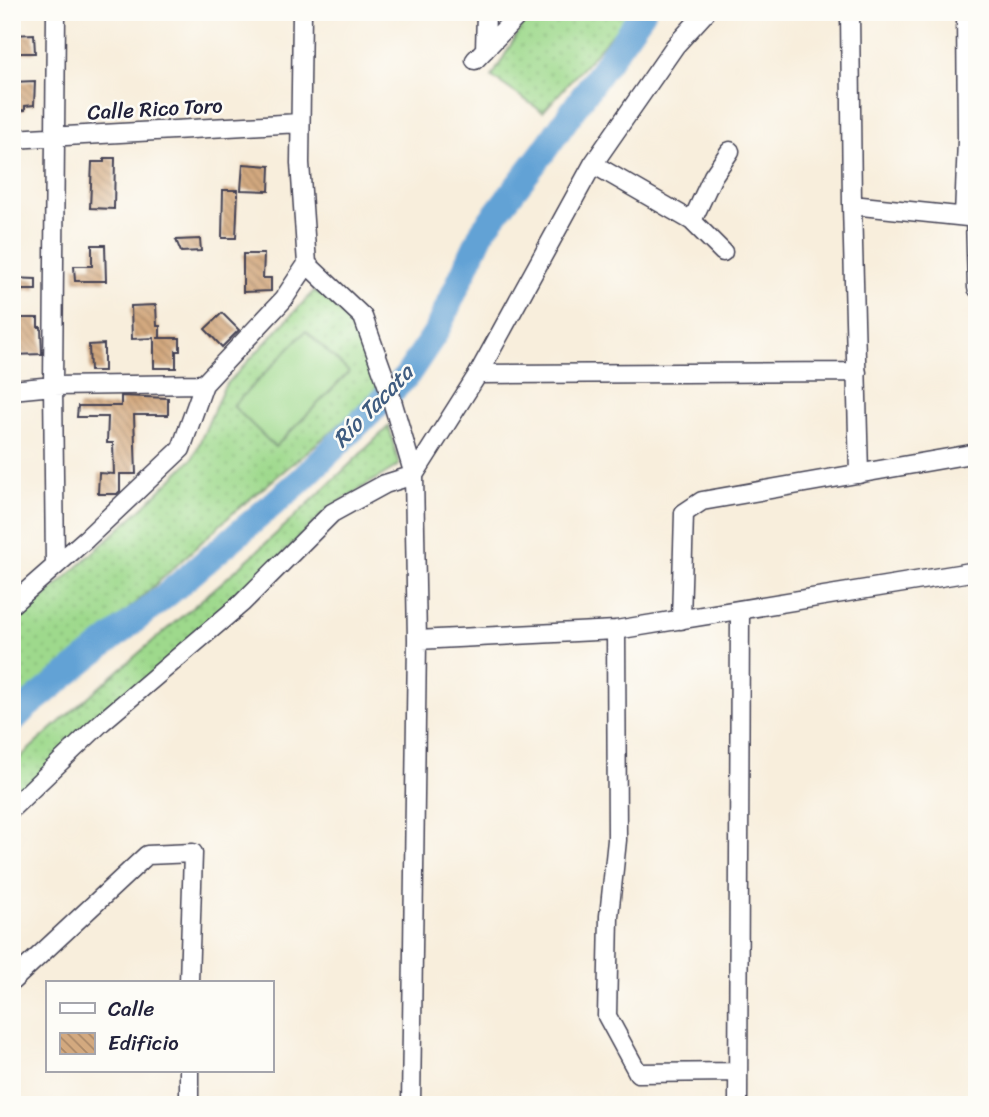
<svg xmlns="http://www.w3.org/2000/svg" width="989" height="1117" font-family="Sriracha,sans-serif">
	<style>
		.grass { fill: url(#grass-dots); stroke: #607e64; stroke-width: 2 }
		.pitch { fill: #9ed98c; stroke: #607e64; stroke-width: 2 }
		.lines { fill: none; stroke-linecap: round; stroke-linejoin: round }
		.river { stroke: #62a2d5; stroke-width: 26 }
		.building { fill: url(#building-back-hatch) }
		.minor-casing { stroke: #424153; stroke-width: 21 }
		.minor { stroke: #fff; stroke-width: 18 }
		.labels { text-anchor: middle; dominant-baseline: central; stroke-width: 5; stroke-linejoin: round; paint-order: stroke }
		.street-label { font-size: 21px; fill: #22223b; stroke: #fdfcf7 }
		.water-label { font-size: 23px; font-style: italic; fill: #3f5c80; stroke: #fdfcf7 }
	</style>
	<defs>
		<pattern id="grass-dots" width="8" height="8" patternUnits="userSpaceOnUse" patternTransform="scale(1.75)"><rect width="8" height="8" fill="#9ed98c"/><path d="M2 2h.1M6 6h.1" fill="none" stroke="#88ba7a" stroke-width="1.8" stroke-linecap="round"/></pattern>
		<pattern id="building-back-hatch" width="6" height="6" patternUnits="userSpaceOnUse" patternTransform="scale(1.75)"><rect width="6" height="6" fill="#d3a97f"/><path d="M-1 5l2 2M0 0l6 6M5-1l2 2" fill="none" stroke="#ab8969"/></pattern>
	</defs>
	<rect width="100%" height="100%" fill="#fdfcf7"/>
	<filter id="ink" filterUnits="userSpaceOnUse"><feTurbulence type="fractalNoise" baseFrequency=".0143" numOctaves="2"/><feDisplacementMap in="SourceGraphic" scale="14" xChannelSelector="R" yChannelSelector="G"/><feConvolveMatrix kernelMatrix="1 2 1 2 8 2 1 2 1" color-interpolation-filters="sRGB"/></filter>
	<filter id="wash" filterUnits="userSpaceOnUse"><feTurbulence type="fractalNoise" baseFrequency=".00686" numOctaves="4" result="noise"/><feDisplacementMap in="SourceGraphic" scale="28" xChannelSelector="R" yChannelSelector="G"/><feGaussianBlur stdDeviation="1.57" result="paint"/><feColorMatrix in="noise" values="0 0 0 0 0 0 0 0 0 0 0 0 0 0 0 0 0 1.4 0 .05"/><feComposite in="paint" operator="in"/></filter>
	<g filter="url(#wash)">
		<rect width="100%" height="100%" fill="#f8eedc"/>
		<path class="grass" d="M533 12H632L543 112 492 77 522 26Z
			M314 291C352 312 364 353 380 391L233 513 12 717V627L144 506 193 458 224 387Z
			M389 426 399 465 329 508 238 599 12 799V765C80 702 151 643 221 583 279 533 334 480 389 426Z"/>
		<path class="pitch" d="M306 331 349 372 275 447 233 406Z"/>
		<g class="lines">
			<path class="river" d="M12 721 26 707 170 592 300 481 406 377 436 332 483 230 541 155 643 12"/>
		</g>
		<g id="blocks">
			<path class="building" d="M34 34 35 53H12V35Z
				M35 81 34 105 25 106V110L14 111 12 82Z
				M104 158H115L114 209 90 208 92 162H104Z
				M243 164 270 166 269 191 241 190Z
				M223 190H238L236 238H222Z
				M200 239 201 251 181 252 176 240Z
				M92 245H105L106 281H75L74 266H92Z
				M243 254H264L263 278H271V291L243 292Z
				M12 278 36 279V290H12Z
				M156 305 157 326H160V338H157H180V351H176V368H154V338L132 339 131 306Z
				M222 313 239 330 222 347 205 329Z
				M12 318H38V327H41L42 354 12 355Z
				M104 344V371H90L89 345Z
				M121 396 168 398V415H134L136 474H120V491L117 494H98L99 473 114 474 113 443H107L108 417H77L78 406H121Z"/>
		</g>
	</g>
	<g filter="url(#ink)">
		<use href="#blocks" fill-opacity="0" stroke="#424153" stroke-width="2"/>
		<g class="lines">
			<defs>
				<path id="minor" d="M302 12 300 163 307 264 363 317 388 387 414 475 417 640 411 1105
					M850 12 852 205 859 474
					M485 50 486 12
					M475 60 521 12
					M12 139 300 123
					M593 164 692 221 723 252
					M852 205 977 218
					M964 216 967 140 966 12
					M975 218 977 288
					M692 221 713 176 730 151
					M478 374 857 372
					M12 390 53 386 204 384
					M55 565 53 386 56 12
					M12 604 86 539 181 449 204 384 283 300 307 264
					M681 620 684 513 702 501 977 453
					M616 630 617 840 609 916 607 1016 638 1073 738 1072
					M417 640 616 630 977 571
					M12 808 102 722 242 603 332 513 385 484 414 475 478 374 593 164 675 46 706 12
					M12 981 147 855 193 853 189 982
					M189 1070V1105
					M738 1105 740 610"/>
			</defs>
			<use href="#minor" class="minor-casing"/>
			<use href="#minor" class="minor"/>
		</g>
	</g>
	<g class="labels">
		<g class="street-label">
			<text transform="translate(155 109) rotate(-3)">Calle Rico Toro</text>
		</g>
		<g class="water-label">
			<text transform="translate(373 406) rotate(-46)">Río Tacata</text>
		</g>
	</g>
	<rect width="989" height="1117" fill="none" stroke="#fdfcf7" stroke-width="42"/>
	<rect x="46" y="981" width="228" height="91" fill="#fdfcf7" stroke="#a5a5ac" stroke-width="2"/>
	<rect x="60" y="1003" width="35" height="10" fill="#ffffff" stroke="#a5a5ac" stroke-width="2"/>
	<text x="108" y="1016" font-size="21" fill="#22223b">Calle</text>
	<rect x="60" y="1033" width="35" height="21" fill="url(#building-back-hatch)" stroke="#a5a5ac" stroke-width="2"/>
	<text x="108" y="1050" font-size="21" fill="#22223b">Edificio</text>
</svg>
